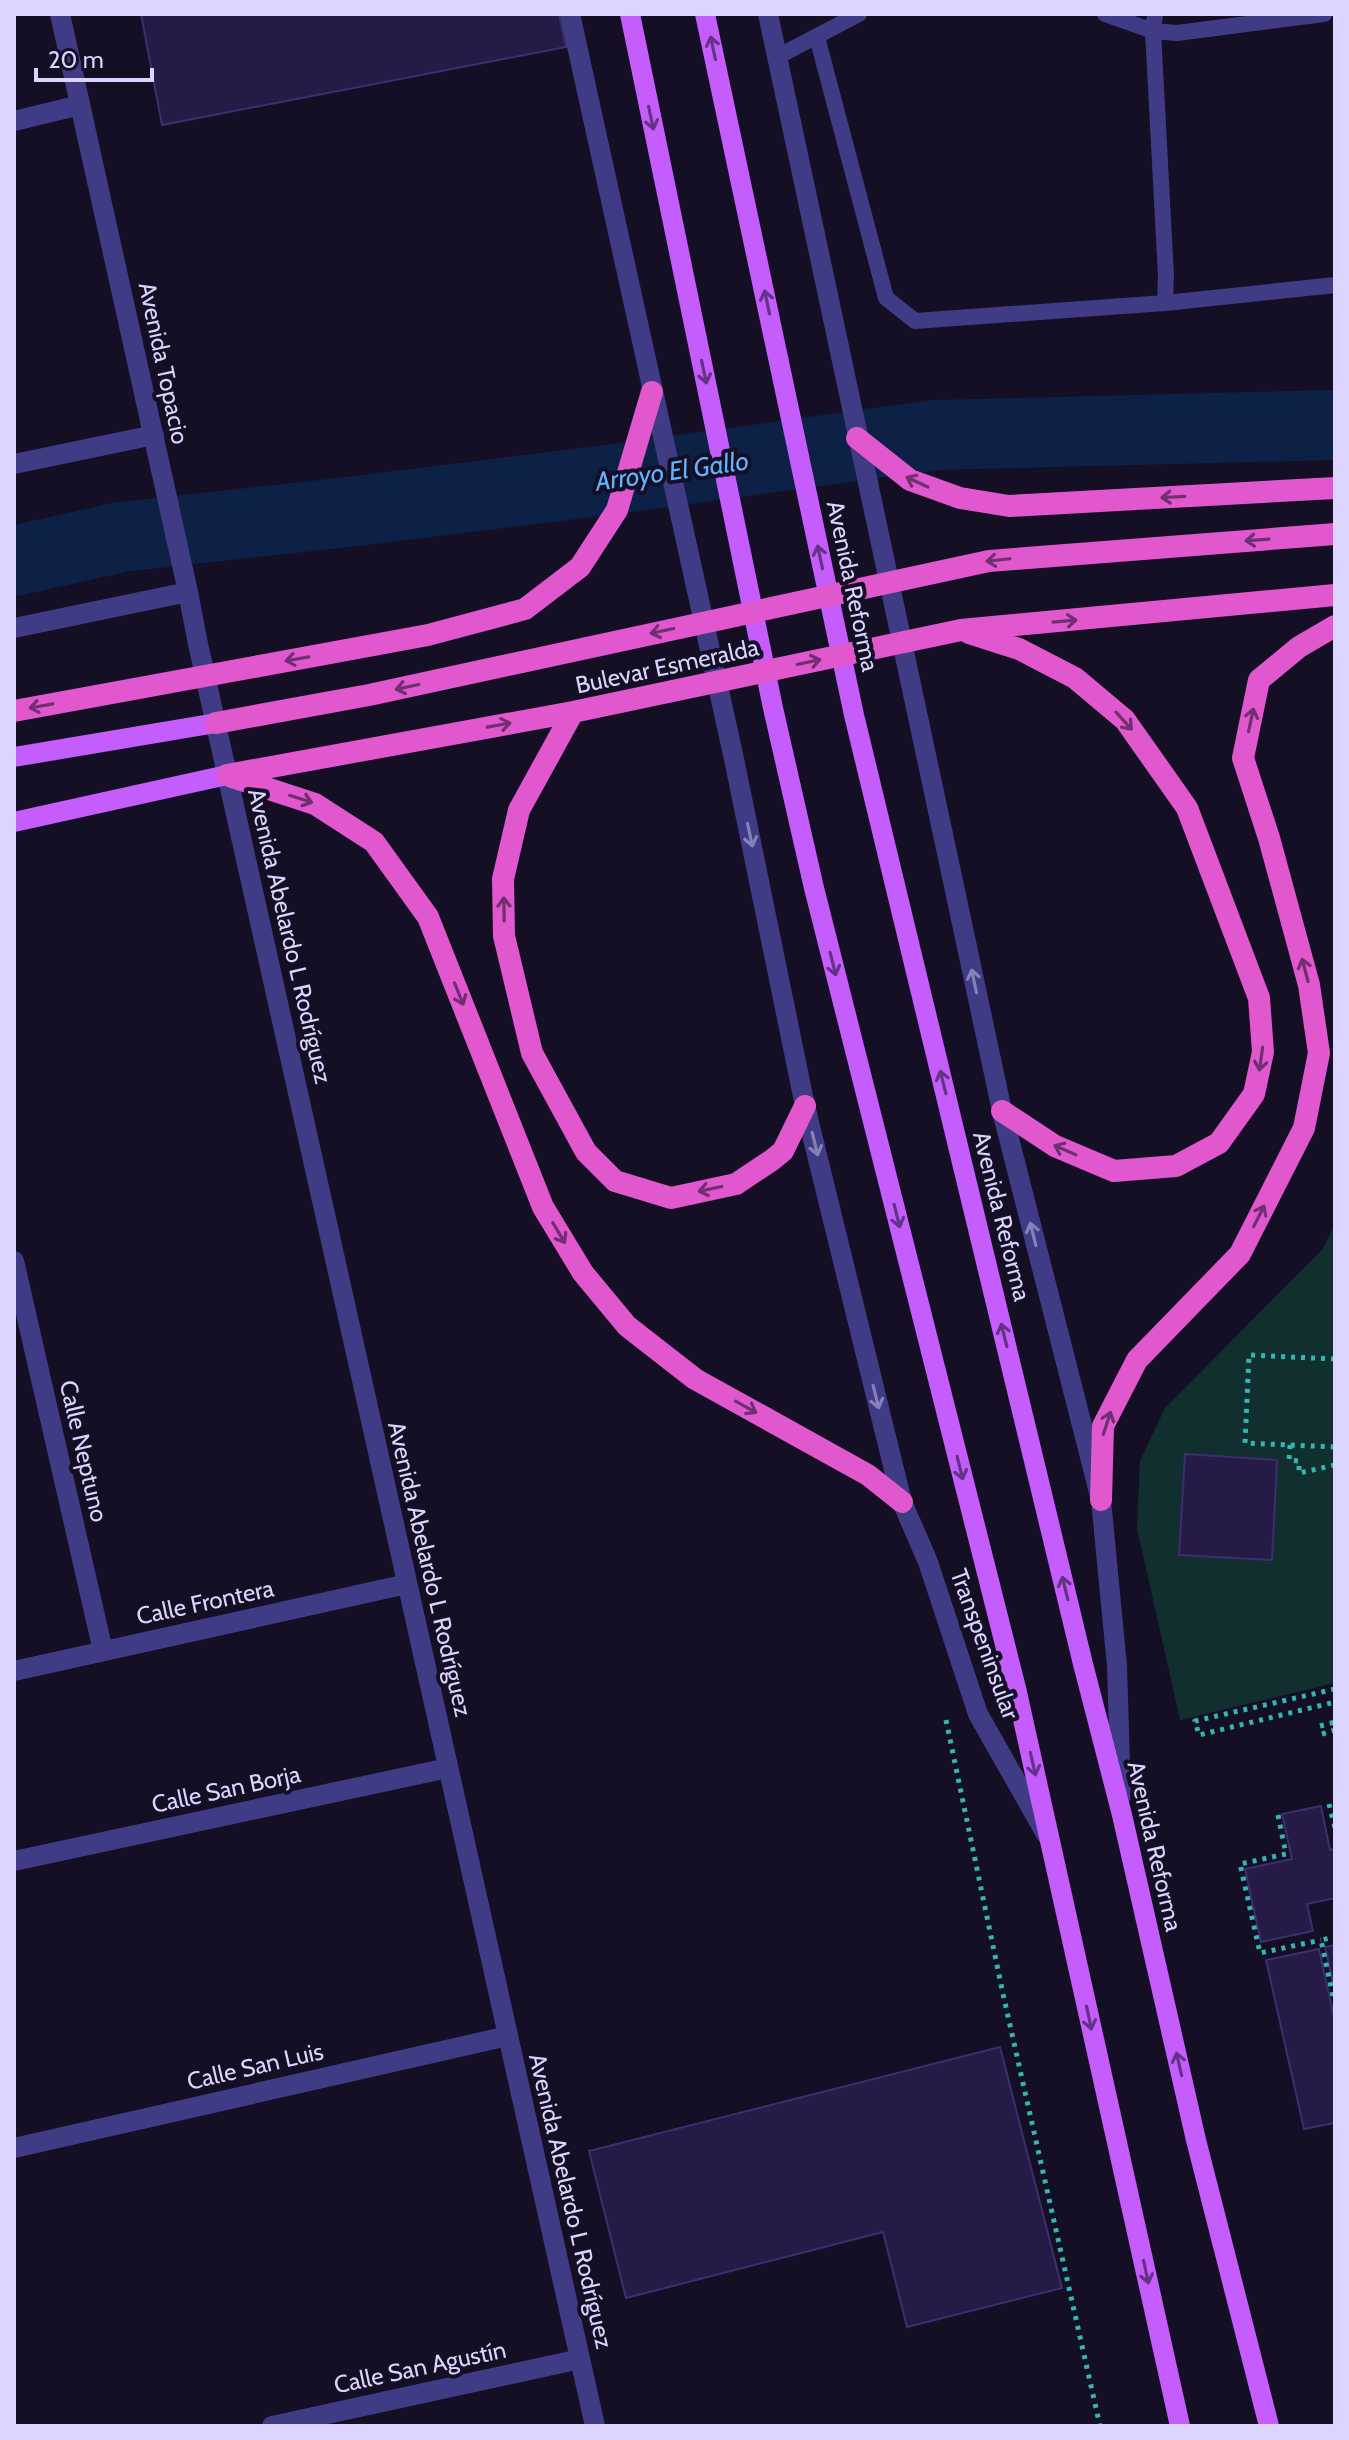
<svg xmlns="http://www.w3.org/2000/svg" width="1349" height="2440" font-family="Cabin,sans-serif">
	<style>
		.green { fill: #122f2f }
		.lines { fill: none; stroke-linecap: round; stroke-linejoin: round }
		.river { stroke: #0d2147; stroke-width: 70 }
		.building { fill: #251b46; stroke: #3d2e72; stroke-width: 2 }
		.path { stroke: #31b6b1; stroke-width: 5; stroke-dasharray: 4 6; stroke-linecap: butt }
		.service { stroke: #3f3b84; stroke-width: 16 }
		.minor { stroke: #3f3b84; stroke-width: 20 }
		.tertiary { stroke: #3f3b84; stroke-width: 20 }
		.primary { stroke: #c55dfd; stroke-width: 20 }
		.trunk { stroke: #e157ce; stroke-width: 22 }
		.oneway { stroke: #643286 }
		.oneway2 { stroke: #702f71 }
		.oneway3 { stroke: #8580bb }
		.labels { text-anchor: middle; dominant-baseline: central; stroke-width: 8; stroke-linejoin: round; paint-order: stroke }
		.street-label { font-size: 24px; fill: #dad4fe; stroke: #140f25 }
		.water-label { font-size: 26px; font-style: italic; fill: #63b2fd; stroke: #140f25 }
	</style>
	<rect width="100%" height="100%" fill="#140f25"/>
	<path class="green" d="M1335 1225V1683L1180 1720 1137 1528 1140 1461 1165 1408 1322 1250Z"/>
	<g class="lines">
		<path class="river" d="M14 561 121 537 348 512 615 479 935 435 1335 425"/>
	</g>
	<path class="building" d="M141 14H559L566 47 162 125Z
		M1185 1454 1277 1460 1272 1560 1179 1555Z
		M1321 1806 1330 1850 1335 1849V1898L1307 1904 1313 1931 1261 1942 1245 1869 1292 1859 1282 1814Z
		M1335 1945V1992L1325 1947Z
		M1319 1949 1335 2022V2123L1304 2129 1266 1960Z
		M1000 2047 1062 2288 907 2327 883 2232 626 2298 589 2151Z"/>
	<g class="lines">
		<path class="path" d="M1335 1359 1249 1355 1245 1443 1335 1447
			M1290 1445 1289 1460 1299 1461V1473L1335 1465
			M1335 1689 1195 1721 1199 1735 1335 1702
			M946 1720 1003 1994 1100 2426
			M1320 1726 1335 1722
			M1322 1734 1335 1730
			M1329 1804 1335 1828
			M1278 1815 1286 1854 1240 1864 1260 1953 1321 1940
			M1333 1996 1321 1940 1335 1937"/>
		<path class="service" d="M1105 14 1153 31 1177 33 1324 14
			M1155 14 1153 31 1166 276 1165 303 1335 285
			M817 37 886 298 915 321 1165 303
			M777 57 859 14"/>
		<path class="minor" d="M14 121 80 105
			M14 464 154 435
			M14 628 188 592
			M14 1261 103 1651
			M14 1671 407 1584
			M14 1861 448 1768
			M14 2148 508 2036
			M272 2426 580 2359"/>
		<path class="tertiary" d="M60 14 188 592 198 644 595 2426
			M570 14 734 759 805 1106 902 1502 928 1562 978 1714 1046 1834
			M768 14 1002 1111 1101 1500 1117 1666 1121 1796"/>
		<path class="primary" d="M630 14 773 708 814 888 1016 1688 1180 2426
			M705 14 854 715 1083 1664 1122 1815 1196 2140 1269 2426
			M14 757 216 723
			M14 822 227 775"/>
		<path class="trunk" d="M857 438 910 480 960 498 1009 506 1335 488
			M969 633 1019 649 1075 678 1125 720 1187 808 1259 998 1263 1052 1254 1094 1219 1143 1176 1166 1114 1171 1055 1146 1002 1111
			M14 711 428 635 525 609 580 567 617 510 652 392
			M573 712 519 810 503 879 504 936 532 1053 586 1152 615 1181 671 1198 736 1184 772 1160 783 1151 805 1106
			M216 723 369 695 989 561 1335 534
			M227 775 573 712 961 630 1335 595
			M232 777 315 804 374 842 428 917 543 1207 583 1273 627 1326 695 1379 868 1475 902 1502
			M1101 1500 1103 1426 1137 1360 1240 1254 1304 1128 1319 1053 1309 985 1269 838 1243 758 1259 680 1299 647 1335 626"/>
	</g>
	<defs><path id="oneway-shaft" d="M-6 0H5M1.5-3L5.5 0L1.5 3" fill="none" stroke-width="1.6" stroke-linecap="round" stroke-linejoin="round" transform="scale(2)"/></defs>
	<g class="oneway">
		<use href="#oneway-shaft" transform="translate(713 48) rotate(-102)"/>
		<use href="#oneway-shaft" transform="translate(651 118) rotate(78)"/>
		<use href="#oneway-shaft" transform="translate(767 302) rotate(-102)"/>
		<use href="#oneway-shaft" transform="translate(704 372) rotate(78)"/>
		<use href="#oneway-shaft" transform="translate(820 557) rotate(-102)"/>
		<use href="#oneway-shaft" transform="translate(833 964) rotate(76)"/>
		<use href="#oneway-shaft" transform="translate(943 1082) rotate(-104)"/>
		<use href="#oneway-shaft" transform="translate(897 1216) rotate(76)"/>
		<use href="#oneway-shaft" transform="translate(1004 1335) rotate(-104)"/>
		<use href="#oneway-shaft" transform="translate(960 1468) rotate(76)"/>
		<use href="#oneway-shaft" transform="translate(1065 1588) rotate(-104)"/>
		<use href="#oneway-shaft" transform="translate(1033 1764) rotate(77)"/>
		<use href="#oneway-shaft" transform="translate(1089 2018) rotate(78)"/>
		<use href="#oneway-shaft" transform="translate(1179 2064) rotate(-103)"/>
		<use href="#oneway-shaft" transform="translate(1146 2272) rotate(78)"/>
	</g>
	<g class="oneway2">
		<use href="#oneway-shaft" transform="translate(917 482) rotate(-155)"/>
		<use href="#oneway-shaft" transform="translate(1173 497) rotate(177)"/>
		<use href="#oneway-shaft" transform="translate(1257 540) rotate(176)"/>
		<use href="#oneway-shaft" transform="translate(998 560) rotate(174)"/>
		<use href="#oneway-shaft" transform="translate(1065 621) rotate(-5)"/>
		<use href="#oneway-shaft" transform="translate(662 631) rotate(168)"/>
		<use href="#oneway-shaft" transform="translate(297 659) rotate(170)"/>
		<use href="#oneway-shaft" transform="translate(809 662) rotate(-12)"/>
		<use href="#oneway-shaft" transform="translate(407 687) rotate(168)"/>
		<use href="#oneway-shaft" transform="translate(41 706) rotate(170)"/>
		<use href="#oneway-shaft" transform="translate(1251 720) rotate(-78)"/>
		<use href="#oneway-shaft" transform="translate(1124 721) rotate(48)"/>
		<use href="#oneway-shaft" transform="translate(499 725) rotate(-10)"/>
		<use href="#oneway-shaft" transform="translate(301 799) rotate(18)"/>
		<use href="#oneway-shaft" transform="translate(504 909) rotate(-91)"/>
		<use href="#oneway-shaft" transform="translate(1305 970) rotate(-105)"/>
		<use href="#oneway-shaft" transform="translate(459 994) rotate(68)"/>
		<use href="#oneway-shaft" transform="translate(1261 1059) rotate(98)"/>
		<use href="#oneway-shaft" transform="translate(1065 1150) rotate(-156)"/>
		<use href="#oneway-shaft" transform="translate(710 1189) rotate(168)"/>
		<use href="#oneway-shaft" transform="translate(1259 1216) rotate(-63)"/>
		<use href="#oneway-shaft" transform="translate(559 1233) rotate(59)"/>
		<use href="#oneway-shaft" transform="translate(746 1407) rotate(29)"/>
		<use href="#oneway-shaft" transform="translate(1107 1423) rotate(-72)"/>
	</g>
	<g class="oneway3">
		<use href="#oneway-shaft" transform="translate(750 835) rotate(78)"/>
		<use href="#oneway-shaft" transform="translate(974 981) rotate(-102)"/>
		<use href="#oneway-shaft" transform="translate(815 1144) rotate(76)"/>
		<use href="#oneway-shaft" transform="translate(1033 1234) rotate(-104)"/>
		<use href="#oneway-shaft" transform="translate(876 1397) rotate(76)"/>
	</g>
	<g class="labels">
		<g class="street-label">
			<text transform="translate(164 363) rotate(78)">Avenida Topacio</text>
			<text transform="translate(853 586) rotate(78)">Avenida Reforma</text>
			<text transform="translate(667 666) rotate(-12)">Bulevar Esmeralda</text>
			<text transform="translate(290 936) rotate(77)">Avenida Abelardo L Rodríguez</text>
			<text transform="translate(1002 1216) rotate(76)">Avenida Reforma</text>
			<text transform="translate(84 1451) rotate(77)">Calle Neptuno</text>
			<text transform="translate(430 1569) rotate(77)">Avenida Abelardo L Rodríguez</text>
			<text transform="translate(205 1602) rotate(-12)">Calle Frontera</text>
			<text transform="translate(985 1644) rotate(70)">Transpeninsular</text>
			<text transform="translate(226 1789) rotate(-12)">Calle San Borja</text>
			<text transform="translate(1155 1846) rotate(77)">Avenida Reforma</text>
			<text transform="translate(255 2066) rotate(-13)">Calle San Luis</text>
			<text transform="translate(571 2201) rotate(77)">Avenida Abelardo L Rodríguez</text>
			<text transform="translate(420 2367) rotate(-12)">Calle San Agustín</text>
		</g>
		<g class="water-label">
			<text transform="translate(672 471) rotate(-8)">Arroyo El Gallo</text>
		</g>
	</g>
	<rect width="1349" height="2440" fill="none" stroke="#dad4fe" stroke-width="32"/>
	<path d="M36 68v12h116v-12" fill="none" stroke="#dad4fe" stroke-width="4"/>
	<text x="48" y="68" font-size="24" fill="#dad4fe" stroke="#140f25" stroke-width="6" paint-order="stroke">20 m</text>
</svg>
